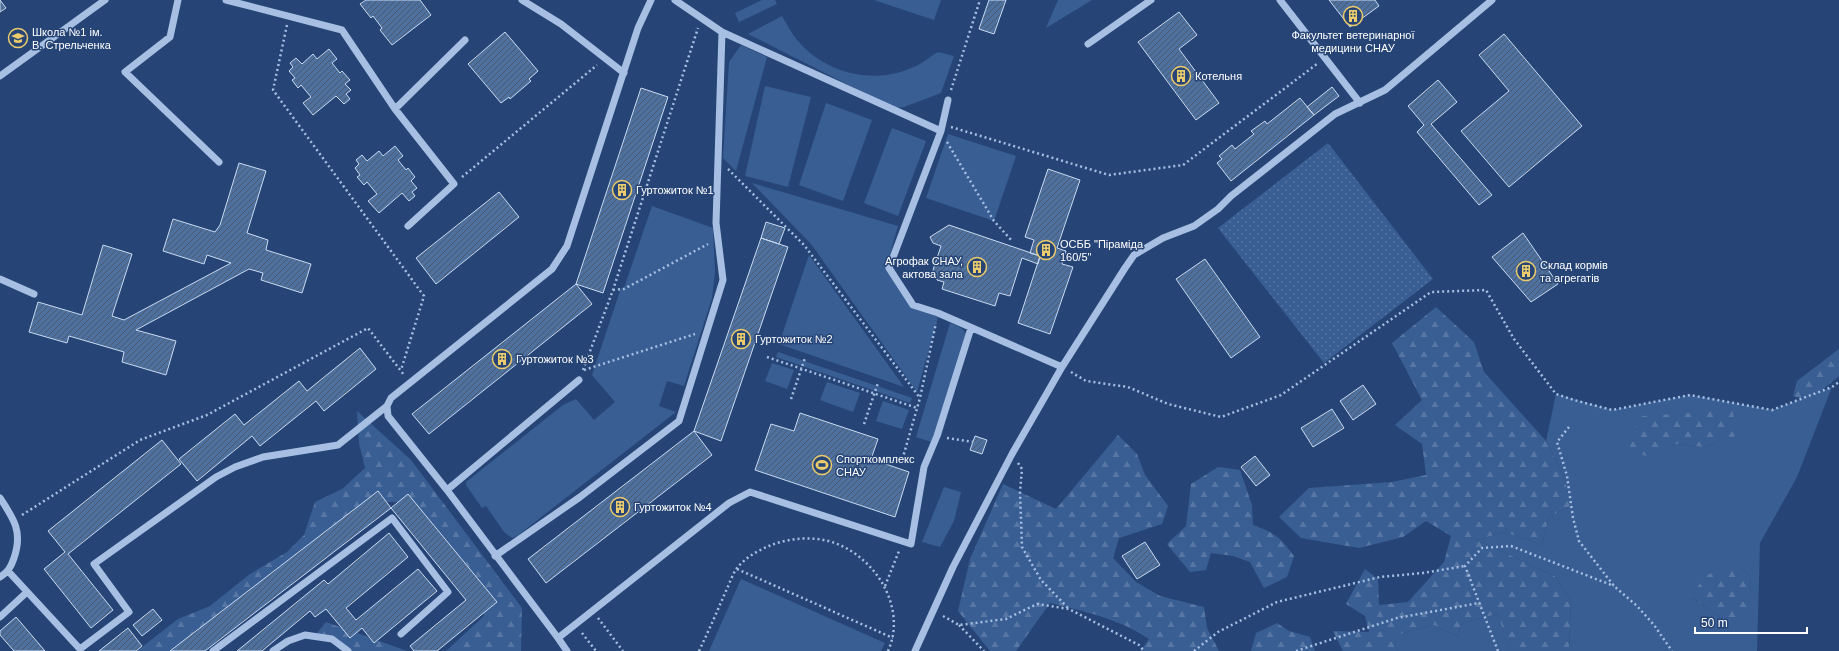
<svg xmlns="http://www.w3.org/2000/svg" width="1839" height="651" font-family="Arial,sans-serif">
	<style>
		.green { fill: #395e93; fill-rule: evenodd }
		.forest { fill: url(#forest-firs) }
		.garden { fill: url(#garden-dots) }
		.building { fill: url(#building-hatch); stroke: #c8daf2 }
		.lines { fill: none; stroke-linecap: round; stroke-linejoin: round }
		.path { stroke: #a6bfe2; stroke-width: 2.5; stroke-dasharray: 2 3; stroke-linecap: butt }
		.minor { stroke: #a6bfe2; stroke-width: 7 }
		.labels { text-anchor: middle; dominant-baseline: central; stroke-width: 3; stroke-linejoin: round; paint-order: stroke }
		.poi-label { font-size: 11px; fill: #fff; stroke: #264576; text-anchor: start }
	</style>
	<defs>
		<pattern id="forest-firs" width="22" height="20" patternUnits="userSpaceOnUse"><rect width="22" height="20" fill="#395e93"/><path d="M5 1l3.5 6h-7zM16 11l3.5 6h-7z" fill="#5776a3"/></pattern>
		<pattern id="garden-dots" width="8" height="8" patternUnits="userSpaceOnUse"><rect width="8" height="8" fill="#395e93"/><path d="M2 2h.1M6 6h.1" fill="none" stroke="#5776a3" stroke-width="1.8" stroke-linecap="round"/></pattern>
		<pattern id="building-hatch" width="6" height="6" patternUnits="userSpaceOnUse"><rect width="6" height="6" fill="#4e709f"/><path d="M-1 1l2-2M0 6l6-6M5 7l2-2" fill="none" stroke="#4d5a6d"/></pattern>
	</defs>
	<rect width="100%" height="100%" fill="#264576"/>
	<path class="green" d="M762 0H775L777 4 739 22 735 13Z
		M874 0H941L934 20Z
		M1058 0H1092L1046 28Z
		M782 16C787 24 792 35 799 42 825 73 874 85 911 68 921 65 929 57 938 52L954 56 941 93 904 107 894 108 748 34Z
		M741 45 767 57 736 171 723 158 729 62Z
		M765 86 811 97 788 187 745 176Z
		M826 103 872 120 843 201 799 185Z
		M892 128 926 141 898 216 864 203Z
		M948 134 1016 156 994 221 926 198Z
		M752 183 898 226 887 265 916 308 938 317 917 392 811 244Z
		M652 206 713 228 715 272 712 298 684 386 667 381 659 406 676 412 517 536 512 538 504 532 486 506 482 508 466 485V482L563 405 576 399 594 420 615 402 592 375 621 288H624Z
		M809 255 904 387 779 344Z
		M950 323C962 327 967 331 969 343L941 437 931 442 916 437Z
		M778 352 912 398 910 403 776 357Z
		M772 363 794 370 787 389 765 381Z
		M827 382 860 393 853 412 820 400Z
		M1832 387 1797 477 1760 543 1757 651H1569L1571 601 1555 576 1477 540 1504 532 1542 545 1549 517 1572 505 1562 472 1546 441 1556 394 1612 410 1690 395 1772 410ZM1734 436 1703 447 1675 444ZM1741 567 1750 576 1751 597 1725 621 1690 596Z
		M883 401 909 410 902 429 876 421Z
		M944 487 961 492 954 521 940 547 922 542Z
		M741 579 885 643 881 651H709Z
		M1499 614 1509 651H1398L1391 636 1434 625 1458 637 1461 623Z"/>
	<path class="forest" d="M1436 307 1474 342 1484 372 1546 441 1562 472 1572 505 1549 517 1542 545 1504 532 1477 540 1555 576 1571 601 1569 651H1509L1498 614 1461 623 1458 637 1434 625 1392 636 1398 651H1343L1333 631 1369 632 1365 616 1346 604 1365 569 1378 579 1379 605 1408 602 1444 562 1451 536 1426 521 1403 537 1359 548 1301 538 1279 517 1309 488 1392 482 1426 475 1422 444 1395 425 1422 400 1392 343Z
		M1839 349V376L1809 401 1793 396 1797 381Z
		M1733 410 1735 436 1703 447 1675 444 1645 456 1625 443 1642 416Z
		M357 411 411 460 522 608 521 651H446L484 616 478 580 414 502H370L171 651H137L178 619 210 606 250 574 287 552 304 535 315 502 342 489 365 468 359 443Z
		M1118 435 1137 454 1145 475 1168 506 1162 524 1119 538 1113 558 1136 582 1160 596 1204 607 1207 628 1219 651H1140L1149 639C1120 619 1083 611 1050 603L1016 651H990L958 611 970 559 1003 484 1056 509Z
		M1218 467 1240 470 1252 505 1253 525C1275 533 1280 537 1294 556L1287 577 1264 588 1250 562 1233 556 1211 553 1206 570 1190 572 1167 544 1186 526 1191 484Z
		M1731 565 1741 567 1750 576 1751 597 1744 618 1725 621 1690 596 1707 575Z
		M326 622 407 651H350L317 633Z
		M1277 623 1289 631 1310 637 1315 651H1251L1256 633Z"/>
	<path class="garden" d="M1328 143 1433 279 1324 363 1218 228Z"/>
	<path class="building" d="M0 0 6 8 0 12Z
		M366 0H420L431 15 392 45 380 30 382 28 373 16 371 18 360 4Z
		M989 0H1006L994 34 979 29Z
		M1329 0H1375L1379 6 1350 27Z
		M1179 12 1197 35 1179 49 1219 103 1196 120 1138 42Z
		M505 32 538 71 529 79 531 81 510 99 509 97 501 103 468 64Z
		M1504 34 1582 126 1509 187 1461 131 1509 91 1479 55Z
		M329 49 337 59 332 63 340 73 342 71 350 80 345 84 351 90 346 94 350 99 344 104 336 96 313 115 303 103 311 97 301 85 298 88 292 80 295 78 289 71 293 67 290 63 296 58 302 64 313 54 317 59Z
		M1438 80 1457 102 1431 124 1492 195 1479 205 1417 132 1424 125 1408 106Z
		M1332 87 1339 96 1314 115 1307 107Z
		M641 88 668 97 603 293 576 284Z
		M1300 98 1314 115 1231 181 1217 163 1222 159 1219 156 1232 145 1235 149 1254 134 1251 131 1265 121 1267 124Z
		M395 146 403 156 398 160 406 170 408 168 415 177 411 181 417 188 412 192 415 196 409 201 402 193 379 213 368 201 377 194 367 182 364 185 357 177 360 175 355 168 359 164 356 160 362 155 367 161 379 151 383 156Z
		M239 163 266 171 247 233 268 240 266 250 311 264 302 293 261 280 263 273 249 269 136 330 176 341 166 375 122 362 124 352 69 336 67 343 29 332 38 302 82 315 103 245 132 254 112 316 124 320 231 263 207 255 204 264 163 251 173 219 215 232 220 225Z
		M1048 169 1080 180 1057 248 1066 251 1062 264 1073 267 1050 334 1018 323 1040 256 1030 253 1034 240 1025 237Z
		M499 192 519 217 436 284 416 258Z
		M766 222 785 228 779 244 761 238Z
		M949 225 1040 256 1038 264 1022 258 1010 296 999 293 995 306 942 289 944 282 937 280 933 270 941 246 933 243 930 237Z
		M1523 233 1558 284 1531 302 1492 257Z
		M761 238 788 247 721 441 694 431Z
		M1205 259 1260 337 1231 358 1176 279Z
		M576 284 592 304 429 434 412 414Z
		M360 348 376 369 324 411 316 401 260 446 252 436 197 481 179 459 235 414 244 425 299 381 307 391Z
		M1363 385 1376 404 1353 420 1340 401Z
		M1332 409 1344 428 1313 447 1301 428Z
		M800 413 878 439 871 459 909 472 895 517 755 470 771 424 794 431Z
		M694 431 712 455 546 583 528 559Z
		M975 436 987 440 982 454 970 450Z
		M162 440 181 464 68 554 113 610 91 628 44 569 65 552 48 531Z
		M1255 456 1270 475 1256 486 1241 467Z
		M378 491 391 508 205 651H170Z
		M408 494 497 602 437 651H414L410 646 466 600 391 508Z
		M389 533 408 557 346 608 356 620 418 569 437 591 374 643 362 628 350 638 326 609 315 617 310 611 262 651H237L324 580 328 584Z
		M1145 542 1160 565 1137 579 1122 556Z
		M153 609 162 620 142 636 133 625Z
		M16 617 45 651H14L0 635V631Z
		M128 628 142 646 136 651H99Z"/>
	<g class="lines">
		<path class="path" d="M287 25 273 90 424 296 401 370
			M951 90 980 0
			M951 127 1109 175 1183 165 1317 64
			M947 142 994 221 1012 241
			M728 169 804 245 920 398
			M462 177 597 65
			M613 290 624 289 708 244
			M767 357 917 408
			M583 370 613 290 698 28
			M584 370 695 334
			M1071 372 1086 381 1128 387 1168 404 1221 417 1281 395 1431 292 1486 290 1514 339 1556 394 1574 400 1612 410 1690 395 1772 410 1832 387 1839 382
			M791 399 805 358
			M864 424 878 383
			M1569 427 1557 442 1567 476 1573 518 1579 541 1614 586 1637 606 1654 625 1672 651
			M947 438 973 442
			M1018 463 1022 469 1020 492 1022 547 1041 580 1068 608
			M901 464 920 398 936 323
			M22 515 140 440 207 415 368 328 404 375
			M737 569 893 638
			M885 586 899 551
			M943 616 959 625 1006 619 1037 604 1069 609 1139 645 1144 651
			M598 618 623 651
			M959 625 984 651
			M582 633 596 651
			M699 651C708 632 717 612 725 593 729 585 732 575 737 568 745 558 757 551 769 546 791 537 819 535 842 546 880 564 906 611 888 651
			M1194 651 1218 632 1277 602 1380 577 1423 573 1465 566
			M1296 651 1397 618 1479 603
			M1498 651 1465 566 1482 548 1511 546 1614 586"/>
		<path class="minor" d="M178 0 170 37 125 72 219 162
			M226 0 342 30 395 109 454 184 408 226
			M522 0 561 24 624 73
			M651 0 638 28 567 246 552 269 391 398 387 406 388 416 447 490 558 638 729 503 750 492 911 544 924 467 937 436 971 328
			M1280 0 1360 103
			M722 32 941 131 889 268 913 305 938 313 1062 367
			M1088 44 1151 0
			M0 76 105 0
			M395 109 465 40
			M941 131 948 100
			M0 279 34 294
			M447 490 579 380
			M0 498C14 519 23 532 14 558 11 567 8 572 0 577
			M495 556 580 497 679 421 723 280 716 223 722 32 675 0
			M8 571 80 649 129 612 94 564 216 477 235 467 263 457 338 445 387 406
			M0 617 27 592
			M558 638 567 651
			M213 651 392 518 448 592 401 634
			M273 651 288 641 305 635 332 639 348 651
			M915 651 953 567 1012 454 1062 367 1125 268 1134 255 1163 238 1194 226 1218 209 1231 196 1335 114 1385 90 1492 0"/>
	</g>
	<defs>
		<symbol id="building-ring" viewBox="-11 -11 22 22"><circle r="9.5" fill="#264576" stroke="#ebcb6c" stroke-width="1.5"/><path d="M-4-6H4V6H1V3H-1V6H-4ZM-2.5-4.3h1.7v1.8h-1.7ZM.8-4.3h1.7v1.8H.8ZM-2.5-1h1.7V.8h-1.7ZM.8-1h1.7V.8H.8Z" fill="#ebcb6c"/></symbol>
		<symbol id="school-ring" viewBox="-11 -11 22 22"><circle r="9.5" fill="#264576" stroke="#ebcb6c" stroke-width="1.5"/><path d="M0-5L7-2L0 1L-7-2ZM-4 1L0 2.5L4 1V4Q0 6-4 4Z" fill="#ebcb6c"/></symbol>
		<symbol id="stadium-ring" viewBox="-11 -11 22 22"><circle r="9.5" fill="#264576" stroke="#ebcb6c" stroke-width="1.5"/><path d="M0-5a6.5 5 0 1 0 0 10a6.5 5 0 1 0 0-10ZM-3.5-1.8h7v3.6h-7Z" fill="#ebcb6c"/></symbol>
	</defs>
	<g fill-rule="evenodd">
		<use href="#building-ring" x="1342" y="5" width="22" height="22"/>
		<use href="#school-ring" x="7" y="27" width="22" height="22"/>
		<use href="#building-ring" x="1170" y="65" width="22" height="22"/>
		<use href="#building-ring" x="611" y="179" width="22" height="22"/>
		<use href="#building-ring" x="1035" y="239" width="22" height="22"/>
		<use href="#building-ring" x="966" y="256" width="22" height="22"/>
		<use href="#building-ring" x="1515" y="260" width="22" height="22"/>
		<use href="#building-ring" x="730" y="328" width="22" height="22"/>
		<use href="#building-ring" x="491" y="348" width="22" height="22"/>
		<use href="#stadium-ring" x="811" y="454" width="22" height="22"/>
		<use href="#building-ring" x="609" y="496" width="22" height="22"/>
	</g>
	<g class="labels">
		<g class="poi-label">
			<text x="32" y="32">Школа №1 ім.<tspan x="32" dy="13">В. Стрельченка</tspan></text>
			<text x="1353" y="35" text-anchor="middle">Факультет ветеринарної<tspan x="1353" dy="13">медицини СНАУ</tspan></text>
			<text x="1195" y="76">Котельня</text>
			<text x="636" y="190">Гуртожиток №1</text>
			<text x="1060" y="244">ОСББ "Піраміда<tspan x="1060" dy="13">160/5"</tspan></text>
			<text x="963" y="261" text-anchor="end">Агрофак СНАУ,<tspan x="963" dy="13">актова зала</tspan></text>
			<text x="1540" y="265">Склад кормів<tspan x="1540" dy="13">та агрегатів</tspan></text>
			<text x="755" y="339">Гуртожиток №2</text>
			<text x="516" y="359">Гуртожиток №3</text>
			<text x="836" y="459">Спорткомплекс<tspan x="836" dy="13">СНАУ</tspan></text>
			<text x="634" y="507">Гуртожиток №4</text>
		</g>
	</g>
	<path d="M1695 627v6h112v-6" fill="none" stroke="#ffffff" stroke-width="2"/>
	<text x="1701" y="627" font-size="12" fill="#ffffff" stroke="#264576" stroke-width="3" paint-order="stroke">50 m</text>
</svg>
